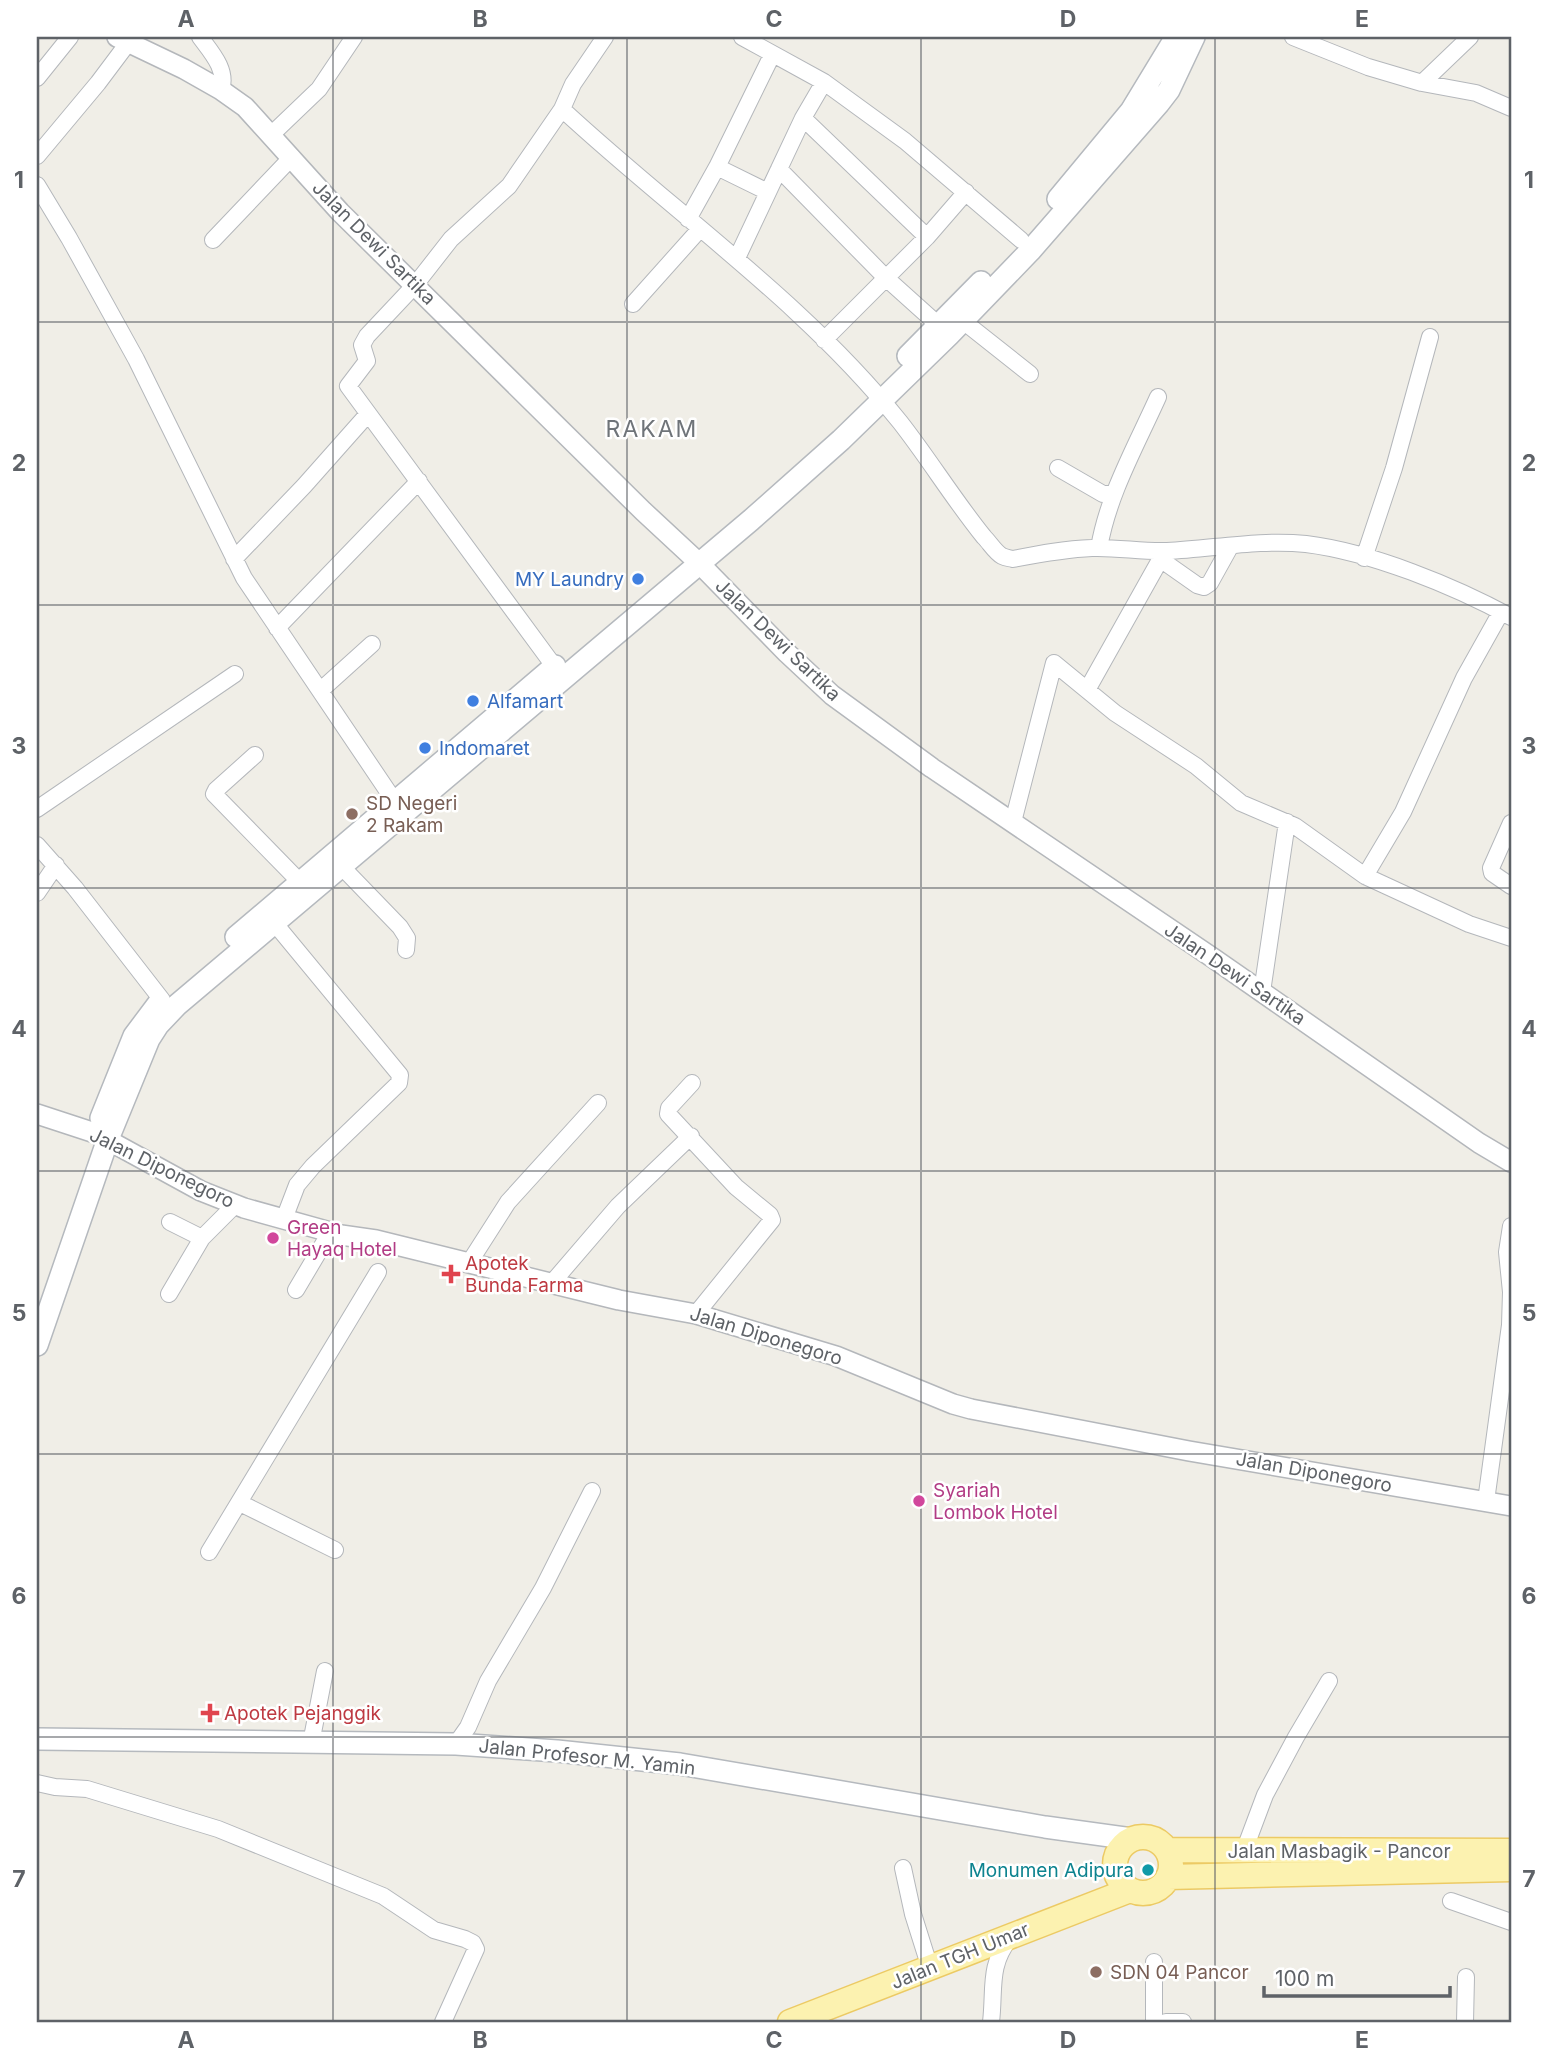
<svg xmlns="http://www.w3.org/2000/svg" width="1548" height="2059" font-family="Inter,sans-serif">
	<style>
		.lines { fill: none; stroke-linecap: round; stroke-linejoin: round }
		.minor-casing { stroke: #b4b7bb; stroke-width: 18 }
		.tertiary-casing { stroke: #b4b7bb; stroke-width: 22 }
		.secondary-casing { stroke: #b5b9be; stroke-width: 24 }
		.primary-casing { stroke: #ecca64; stroke-width: 27 }
		.minor { stroke: #fff; stroke-width: 16 }
		.tertiary { stroke: #fff; stroke-width: 19 }
		.secondary { stroke: #fff; stroke-width: 21 }
		.primary { stroke: #fcf2b0; stroke-width: 24 }
		.grid { fill: none; stroke: #5e6267; stroke-width: 2; stroke-opacity: 0.55 }
		.shop-dot { fill: #3f7fe0; stroke: #fff; stroke-width: 2.5 }
		.education-dot { fill: #8d6e63; stroke: #fff; stroke-width: 2.5 }
		.hotel-dot { fill: #d1479c; stroke: #fff; stroke-width: 2.5 }
		.health-dot { fill: #e0444e; stroke: #fff; stroke-width: 2.5 }
		.culture-dot { fill: #0f9aa8; stroke: #fff; stroke-width: 2.5 }
		.labels { text-anchor: middle; dominant-baseline: central; stroke-width: 5; stroke-linejoin: round; paint-order: stroke }
		.street-label { font-size: 19px; fill: #5e6267; stroke: #fff }
		.shop-label { font-size: 19px; fill: #366cbe; stroke: #fff; text-anchor: start }
		.education-label { font-size: 19px; fill: #785e54; stroke: #fff; text-anchor: start }
		.hotel-label { font-size: 19px; fill: #b23c85; stroke: #fff; text-anchor: start }
		.health-label { font-size: 19px; fill: #be3a42; stroke: #fff; text-anchor: start }
		.culture-label { font-size: 19px; fill: #0d838f; stroke: #fff; text-anchor: end }
		.quarter-label { font-size: 23px; letter-spacing: 2px; fill: #6f7479; stroke: #fff }
		.neatline { fill: none; stroke: #5e6267; stroke-width: 2.5 }
		.grid-label { font-size: 23px; text-anchor: middle; font-weight: bold; fill: #5e6267 }
	</style>
	<rect width="100%" height="100%" fill="#f0eee7"/>
	<g class="lines">
		<defs>
			<path id="minor" d="M200 37C211 52 228 70 221 90
				M605 37 573 84 562 109C674 213 804 302 900 422 929 459 954 500 984 537 990 543 995 552 1002 556 1006 558 1009 558 1013 559 1039 554 1065 549 1092 548 1117 547 1142 552 1167 551 1212 549 1260 539 1306 544 1371 552 1454 586 1511 617
				M742 37 824 82 905 141 1021 240
				M1293 37 1368 67 1422 83 1476 93 1511 108
				M37 78 70 37
				M1422 83 1470 37
				M803 118 927 237
				M272 134 319 89 354 37
				M37 156 98 83 128 43
				M717 167 768 192
				M779 169 886 278 945 331
				M37 185 69 238 136 359 244 578 395 802
				M688 219 717 167 772 55
				M213 240 292 157
				M737 258 803 118 824 82
				M633 304 700 229
				M963 321 1030 374
				M824 340 927 237 966 192
				M1058 468 1103 494H1114
				M1099 548C1108 495 1136 446 1158 397
				M1364 558 1394 468 1430 337
				M234 559 304 486 367 415
				M1160 559 1197 585 1204 587 1210 583 1230 547
				M277 628 419 481
				M554 666 348 386 367 361 362 345 367 336 415 285 451 239 509 186 562 109
				M321 690 372 644
				M1087 690 1165 551
				M255 755 216 790 214 794 300 882
				M37 809 235 674
				M1013 822 1054 663 1115 713 1196 766 1241 803 1295 826 1365 876 1403 812 1464 678 1501 612
				M1511 823 1491 868 1492 873 1511 886
				M37 845 75 888 162 1000
				M342 867 400 927 407 938 406 950
				M1365 876 1469 924 1511 938
				M37 893 56 865
				M267 914 400 1075 399 1083 313 1166 297 1185 284 1219
				M1262 992 1287 822
				M692 1083 669 1108 668 1114 736 1187 770 1215 772 1220 696 1314
				M170 1222 202 1238
				M469 1263 508 1202 598 1103
				M551 1284 618 1206 691 1136
				M296 1290 325 1241 341 1235
				M169 1294 202 1238 236 1204
				M1486 1501 1510 1325 1511 1292 1507 1252 1511 1226
				M240 1503 335 1550
				M209 1552 378 1272
				M311 1743 325 1671
				M456 1744 468 1727 488 1681 543 1588 592 1491
				M37 1783 55 1787 87 1789 218 1829 383 1896 434 1930 465 1939 473 1943 476 1949 443 2022
				M1244 1851 1265 1795 1296 1737 1329 1681
				M903 1868 913 1914 930 1968
				M1451 1901 1511 1922
				M1154 1962V2022
				M991 2022C995 1989 988 1966 1010 1938
				M1166 2022H1183
				M1465 2022 1466 1977"/>
			<path id="tertiary" d="M117 37 184 69 221 90 245 107 340 212 643 511 699 563 787 653 832 695 932 768 1213 958 1479 1143 1511 1162
				M37 1114 95 1133 201 1191 244 1208 341 1235 376 1240 619 1300 696 1314 836 1356 953 1404 971 1409 1189 1451 1511 1506"/>
			<path id="secondary" d="M1058 199 1131 111 1176 37
				M908 356 981 282
				M236 937 555 666
				M101 1118 134 1036 158 1004
				M37 1345 108 1139 149 1039 158 1025 177 1005 751 520 841 440 949 335 1030 251 1159 103 1169 90 1194 37
				M37 1739 456 1744 557 1751 680 1764 1045 1827 1132 1839"/>
			<path id="primary" d="M1115 1865a28 28 0 1 1 56 0a28 28 0 1 1-56 0Z
				M1167 1850 1511 1851
				M1168 1877 1511 1869
				M790 2022 1130 1890"/>
		</defs>
		<use href="#minor" class="minor-casing"/>
		<use href="#tertiary" class="tertiary-casing"/>
		<use href="#secondary" class="secondary-casing"/>
		<use href="#primary" class="primary-casing"/>
		<use href="#minor" class="minor"/>
		<use href="#tertiary" class="tertiary"/>
		<use href="#secondary" class="secondary"/>
		<use href="#primary" class="primary"/>
	</g>
	<path class="grid" d="M333 37V2022M627 37V2022M921 37V2022M1215 37V2022M37 322H1511M37 605H1511M37 888H1511M37 1171H1511M37 1454H1511M37 1737H1511"/>
	<g class="shop-dot">
		<circle cx="638" cy="579" r="7"/>
		<circle cx="473" cy="701" r="7"/>
		<circle cx="425" cy="748" r="7"/>
	</g>
	<g class="education-dot">
		<circle cx="352" cy="814" r="7"/>
		<circle cx="1096" cy="1972" r="7"/>
	</g>
	<g class="hotel-dot">
		<circle cx="273" cy="1238" r="7"/>
		<circle cx="919" cy="1501" r="7"/>
	</g>
	<g class="health-dot">
		<path d="M447.5 1263.5h7v7h7v7h-7v7h-7v-7h-7v-7h7z"/>
		<path d="M206.5 1702.5h7v7h7v7h-7v7h-7v-7h-7v-7h7z"/>
	</g>
	<circle class="culture-dot" cx="1148" cy="1870" r="7"/>
	<g class="labels">
		<g class="street-label">
			<text transform="translate(374 243) rotate(45)">Jalan Dewi Sartika</text>
			<text transform="translate(778 640) rotate(44)">Jalan Dewi Sartika</text>
			<text transform="translate(1235 974) rotate(34)">Jalan Dewi Sartika</text>
			<text transform="translate(162 1168) rotate(26)">Jalan Diponegoro</text>
			<text transform="translate(766 1336) rotate(17)">Jalan Diponegoro</text>
			<text transform="translate(1314 1472) rotate(10)">Jalan Diponegoro</text>
			<text transform="translate(587 1757) rotate(6)">Jalan Profesor M. Yamin</text>
			<text x="1339" y="1851">Jalan Masbagik - Pancor</text>
			<text transform="translate(960 1956) rotate(-22)">Jalan TGH Umar</text>
		</g>
		<g class="shop-label">
			<text x="624" y="579" text-anchor="end">MY Laundry</text>
			<text x="487" y="701">Alfamart</text>
			<text x="439" y="748">Indomaret</text>
		</g>
		<g class="education-label">
			<text x="366" y="803">SD Negeri<tspan x="366" dy="22">2 Rakam</tspan></text>
			<text x="1110" y="1972">SDN 04 Pancor</text>
		</g>
		<g class="hotel-label">
			<text x="287" y="1227">Green<tspan x="287" dy="22">Hayaq Hotel</tspan></text>
			<text x="933" y="1490">Syariah<tspan x="933" dy="22">Lombok Hotel</tspan></text>
		</g>
		<g class="health-label">
			<text x="465" y="1263">Apotek<tspan x="465" dy="22">Bunda Farma</tspan></text>
			<text x="224" y="1713">Apotek Pejanggik</text>
		</g>
		<g class="culture-label">
			<text x="1134" y="1870">Monumen Adipura</text>
		</g>
		<g class="quarter-label">
			<text x="652" y="429">RAKAM</text>
		</g>
	</g>
	<rect width="1548" height="2059" fill="none" stroke="#ffffff" stroke-width="77"/>
	<path d="M1264 1986v10h186v-10" fill="none" stroke="#5e6267" stroke-width="3.5"/>
	<text x="1275" y="1986" font-size="21" fill="#5e6267" stroke="#ffffff" stroke-width="5" paint-order="stroke">100 m</text>
	<rect x="38" y="38" width="1472" height="1983" class="neatline"/>
	<g class="grid-label">
		<text x="186" y="27">A</text>
		<text x="480" y="27">B</text>
		<text x="774" y="27">C</text>
		<text x="1068" y="27">D</text>
		<text x="1362" y="27">E</text>
		<text x="19" y="188">1</text>
		<text x="1529" y="188">1</text>
		<text x="19" y="471">2</text>
		<text x="1529" y="471">2</text>
		<text x="19" y="754">3</text>
		<text x="1529" y="754">3</text>
		<text x="19" y="1037">4</text>
		<text x="1529" y="1037">4</text>
		<text x="19" y="1321">5</text>
		<text x="1529" y="1321">5</text>
		<text x="19" y="1604">6</text>
		<text x="1529" y="1604">6</text>
		<text x="19" y="1887">7</text>
		<text x="1529" y="1887">7</text>
		<text x="186" y="2048">A</text>
		<text x="480" y="2048">B</text>
		<text x="774" y="2048">C</text>
		<text x="1068" y="2048">D</text>
		<text x="1362" y="2048">E</text>
	</g>
</svg>
